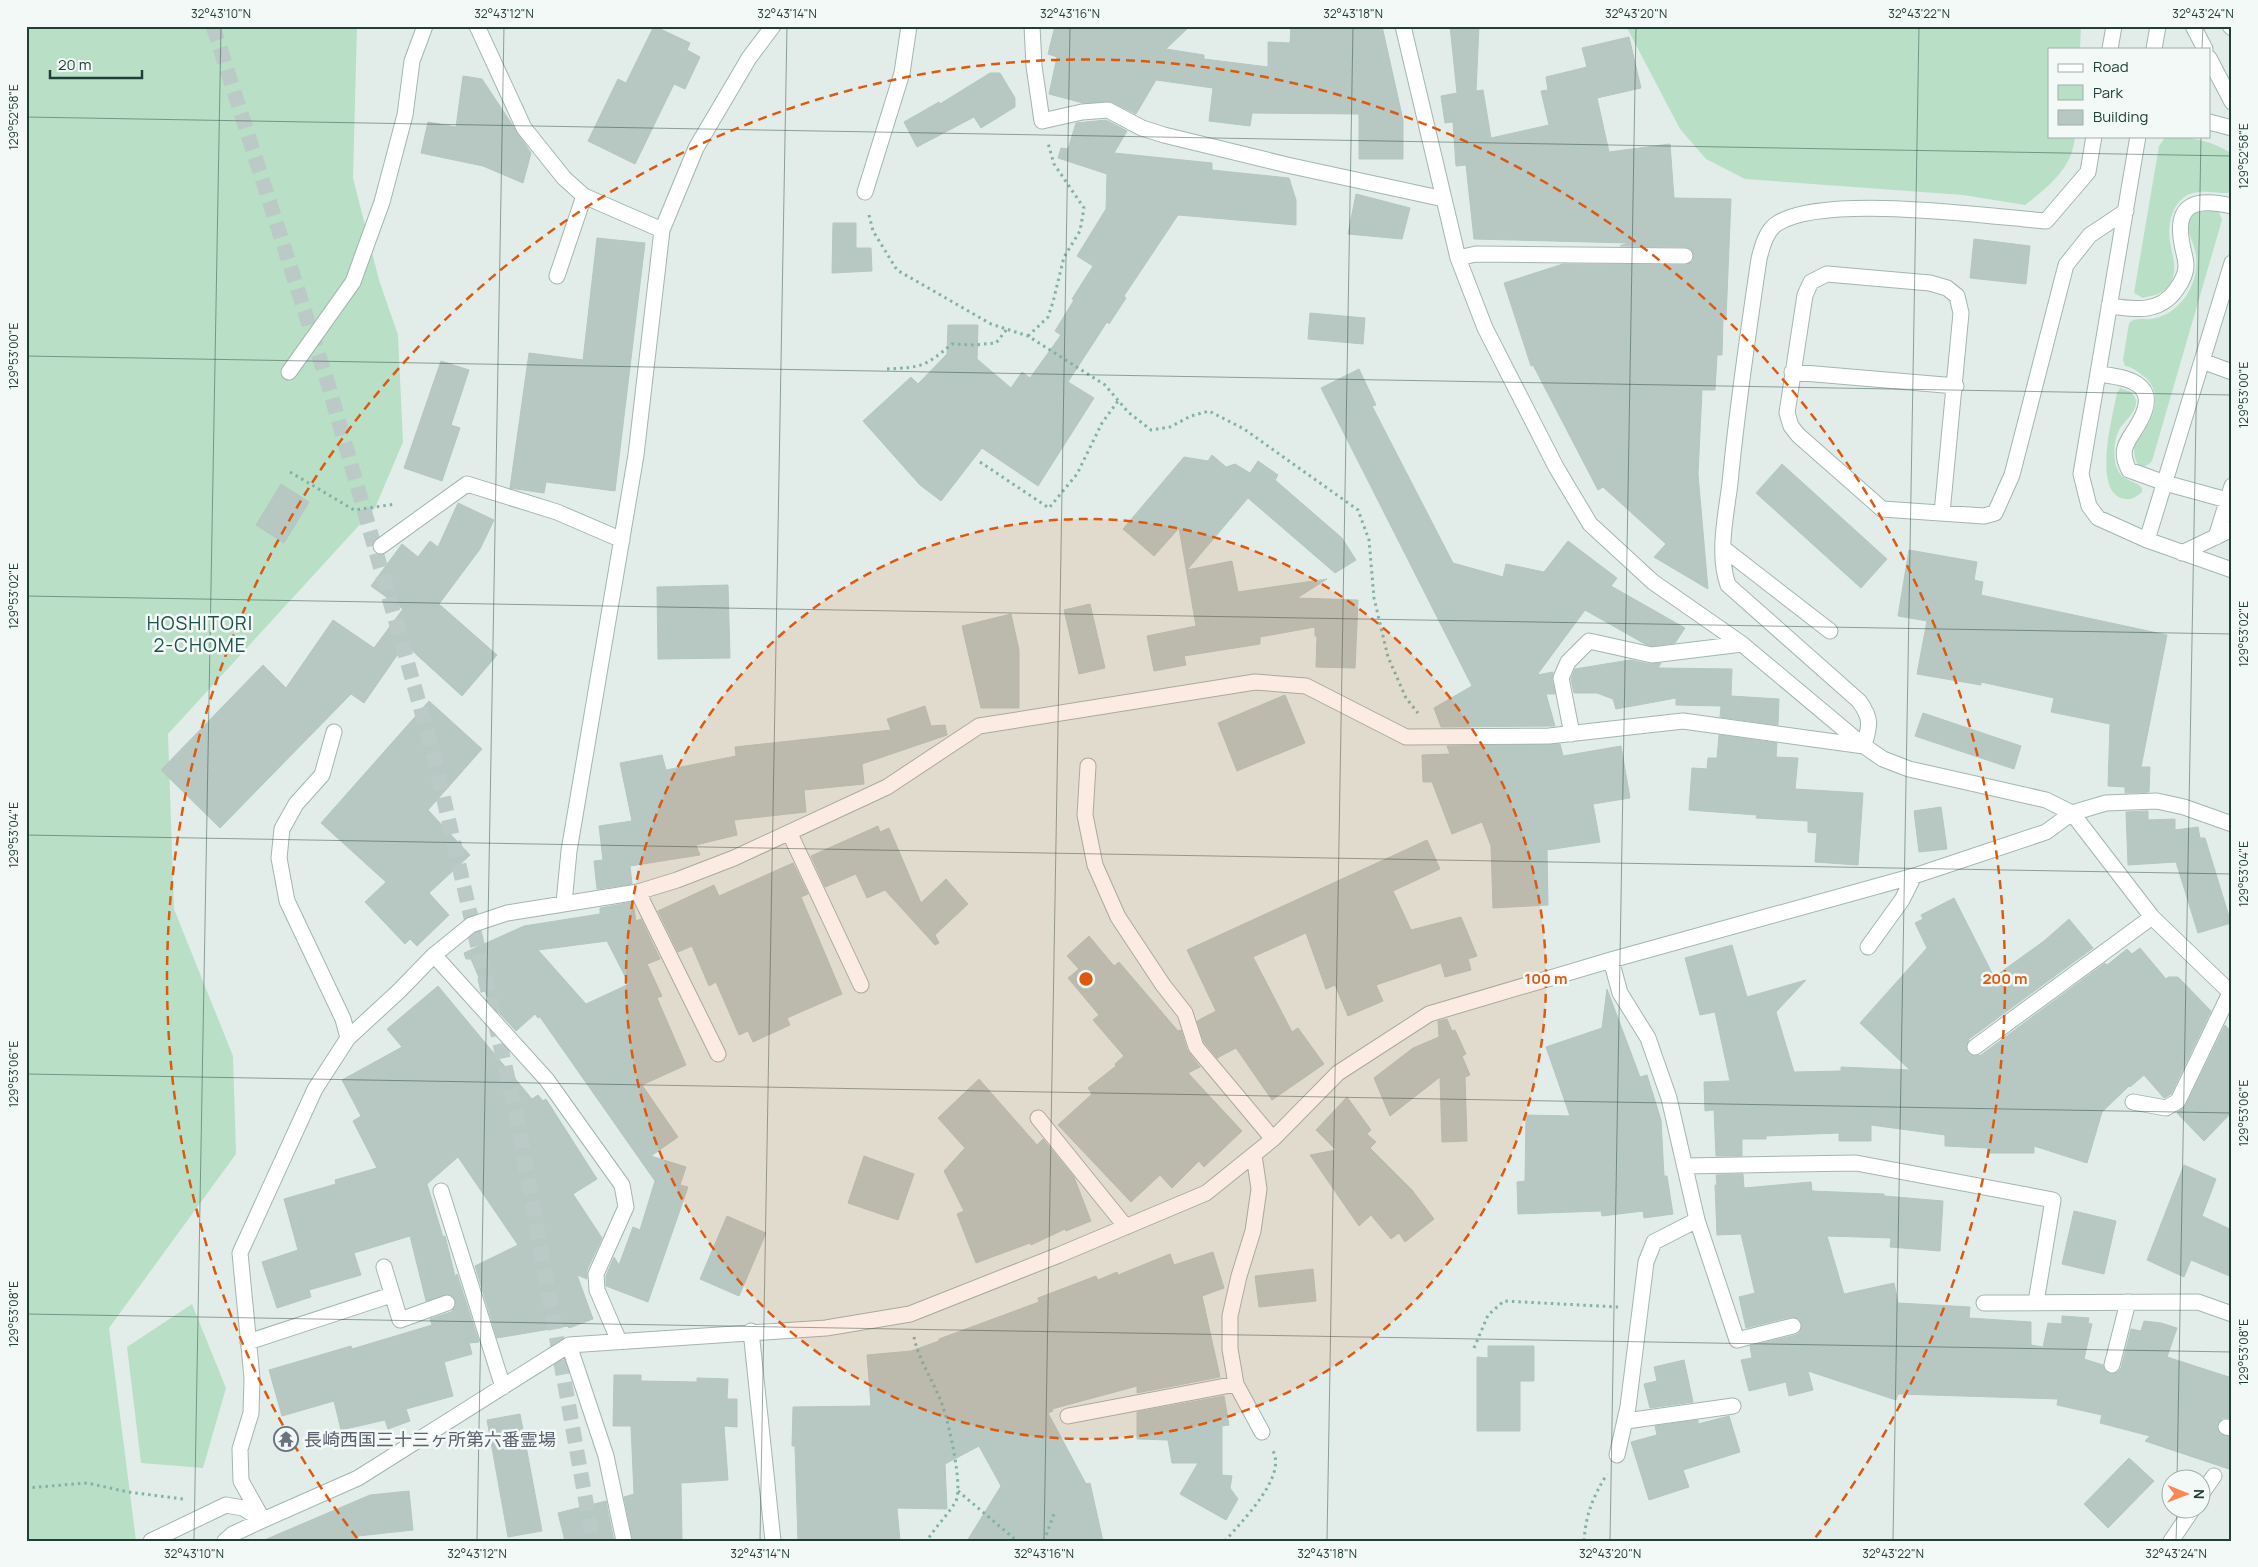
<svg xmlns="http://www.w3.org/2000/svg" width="2258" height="1567" font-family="Manrope,'Noto Sans JP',sans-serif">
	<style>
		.green { fill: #badfc7 }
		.building { fill: #b7c8c2; stroke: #b4c7c1; fill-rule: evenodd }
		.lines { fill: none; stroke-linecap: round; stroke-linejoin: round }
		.highway-tunnel { stroke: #bbcac6; stroke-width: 15; stroke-dasharray: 15 8; stroke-linecap: butt }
		.minor-casing { stroke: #a4b5b1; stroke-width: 17 }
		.path { stroke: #81b2a6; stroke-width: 3; stroke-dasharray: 2.5 4; stroke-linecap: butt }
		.minor { stroke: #fff; stroke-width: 15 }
		.ticks { fill: none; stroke: #213f39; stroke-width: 1; stroke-opacity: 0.45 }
		.ring { fill: none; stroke: #de580e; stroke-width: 2.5; stroke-dasharray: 9 6 }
		.labels { text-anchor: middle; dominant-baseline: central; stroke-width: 5; stroke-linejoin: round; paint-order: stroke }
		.worship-label { font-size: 18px; fill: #5b616d; stroke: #f3f9f6; text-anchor: start }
		.neighbourhood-label { font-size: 19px; letter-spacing: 1px; fill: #1b5249; stroke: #f3f9f6 }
		.centre { fill: #de580e; stroke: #f3f9f6; stroke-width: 2.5 }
		.ring-label { font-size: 15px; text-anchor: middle; font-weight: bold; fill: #de580e; stroke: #f3f9f6; stroke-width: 5; stroke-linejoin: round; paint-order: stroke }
		.neatline { fill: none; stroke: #213f39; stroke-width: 2 }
		.ticks-label { font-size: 12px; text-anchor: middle; fill: #213f39 }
	</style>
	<rect width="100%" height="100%" fill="#e2ede9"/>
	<path class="green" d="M26 26H357L353 178 379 280 398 335 403 442 375 508 168 734 174 909 233 1056 236 1154 109 1328 136 1541H26Z
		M1626 26H2081L2080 49H2049V136H2075C2073 168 2048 187 2025 205L1963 195 1745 179 1706 159 1680 129Z
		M2166 136C2188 136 2214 141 2232 154V186L2228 193C2217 193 2204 190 2193 193 2173 198 2167 224 2170 242 2173 259 2180 275 2165 290 2159 295 2150 296 2143 298L2134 293 2159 146Z
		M2211 211 2219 212 2222 220 2152 461C2136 477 2134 456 2134 444 2150 427 2168 393 2142 375 2137 371 2132 367 2125 366L2123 360 2129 323C2136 317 2142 320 2151 319 2171 316 2186 301 2193 282 2196 274 2197 264 2196 255 2195 244 2184 229 2190 218 2193 211 2205 212 2211 211Z
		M2120 388 2131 392C2146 407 2124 419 2118 432 2113 444 2112 466 2122 476 2128 481 2137 482 2142 488V492C2135 498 2130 501 2121 498 2093 488 2113 414 2117 393Z
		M192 1304 226 1388 203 1468 141 1463 127 1347Z"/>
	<path class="building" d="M654 26 690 43 687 50 700 57 685 89 674 84 635 164 588 141 618 79 626 83Z
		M1055 26H1190L1166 49 1204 55V59L1268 67V42L1290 43 1291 26H1382L1403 120V159H1359V114L1252 113 1250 126 1209 121 1213 88 1156 80 1136 114 1112 102 1083 103 1049 94 1057 57 1048 54Z
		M1450 26H1479L1476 91 1483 90 1491 138 1549 125 1541 91 1548 90 1546 77 1587 67 1582 48 1629 37 1641 88 1597 98 1609 152 1670 144 1674 198 1731 199 1726 319H1723L1722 355H1717L1715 390H1702L1698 474 1708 589 1654 557 1666 544 1603 487 1598 490 1533 365 1531 366 1504 283 1563 264 1685 265 1693 261V252L1685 247 1620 246 1628 243 1474 239 1466 165 1456 166 1453 122 1445 123 1441 96 1457 93Z
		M990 73H1000L1015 98V107L981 128 974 117 917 147 904 122 939 102 940 104Z
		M463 76 482 79 531 153 523 183 483 166 421 153 428 122 456 127Z
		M1106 120 1127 131 1114 153 1212 163V170L1289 178 1296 200V225L1178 215 1124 296 1126 298 1109 324 1107 322 1068 382 1094 398 1038 486 982 448 941 501 920 485 863 421 911 377 918 384 947 354 948 325H978L977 359 1011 388 1022 372 1030 378 1061 335 1055 331 1074 300 1072 299 1093 266 1077 256 1106 209 1107 174 1058 158 1061 148 1068 149 1076 123Z
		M1356 194 1410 208 1402 239 1348 234Z
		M833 223H856V248H871L872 271 832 273Z
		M597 238 645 243 615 491 546 482 544 493 510 488 529 353 583 360Z
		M1974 239 2030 246 2026 284 1970 278Z
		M1310 313 1365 318 1363 344 1308 339Z
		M441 361 469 370 451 425 460 428 442 481 404 468Z
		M1359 369 1376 405 1372 406 1453 563 1503 577 1506 564 1544 572 1568 541 1617 578 1611 586 1685 628 1675 643 1652 646 1645 644 1585 610 1537 675 1553 672 1552 680 1555 694H1546L1555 726 1441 727 1434 708 1472 686 1321 388Z
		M1212 455 1226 467 1235 464 1250 473 1258 461 1278 475 1275 480 1342 538 1356 560 1335 573 1248 498 1187 570 1232 561 1238 592 1327 579 1297 598 1358 600 1355 668 1316 667 1317 636H1315V627L1260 637V644L1184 656 1186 665 1154 671 1147 636 1196 626 1179 528 1154 556 1123 529 1184 457 1208 461Z
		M1782 464 1887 559 1861 588 1756 493Z
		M281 484 309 502 284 543 256 525Z
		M458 503 494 520 480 549 439 604 497 655 462 696 407 646 402 653 400 651 364 703 351 694 220 828 161 770 263 665 286 688 333 620 374 648 403 609 371 586 402 544 418 557 430 541 438 547Z
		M1909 550 1977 562 1974 580 1983 582 1981 595 2167 635 2141 767H2150L2149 792 2125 793V787L2108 786 2110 724 2051 712 2054 698 1981 682V685L1917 674 1927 621 1898 616Z
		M728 585 730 658 658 659 657 587Z
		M1090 604 1105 668 1079 674 1064 610Z
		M1011 614 1019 650V708H981L962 626Z
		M1630 660 1650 664 1661 663 1658 668 1732 669 1731 696 1779 699 1778 725 1720 717 1721 706 1676 705V698L1616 709 1613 699 1597 693H1574L1571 679 1575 669Z
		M1285 695 1305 743 1237 771 1218 723Z
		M429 701 482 749 428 810 470 855 429 893 449 915 417 946 410 939 405 944 365 902 386 882 321 823Z
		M925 706 931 726 945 725 947 735 862 764 864 784 804 790 806 812 734 820 737 835 696 845 700 855 630 866 632 884 597 889 594 861 603 860 599 826 632 821 620 763 662 755 666 770 736 756 735 747 891 730 887 719Z
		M1923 713 2021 746 2014 769 1915 736Z
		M1719 735 1777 743 1776 757 1798 758 1795 789 1863 793 1858 865 1815 862 1817 833 1808 832V821L1756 818 1757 815 1689 810 1692 768 1707 769 1708 758H1717Z
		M1560 744 1563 756 1621 746 1630 798 1593 804 1600 842 1547 850 1548 905 1493 908 1491 846 1482 822 1452 834 1432 782H1423L1422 755 1450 754 1447 746Z
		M1941 807 1947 849 1919 852 1914 811Z
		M2148 811V820L2175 819V830L2198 827 2200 838H2205L2231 923 2198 933 2176 862 2128 865 2126 812Z
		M878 826 880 832 889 828 921 903 946 879 968 904 935 935 939 943 935 945 885 890 867 898 856 874 825 887 811 856Z
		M1427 840 1440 869 1393 891 1411 930 1461 917 1477 956 1468 959 1471 970 1445 977 1441 963 1376 985 1383 1001 1348 1016 1335 985 1326 989 1306 933 1253 957 1292 1032 1298 1028 1324 1064 1272 1100 1236 1048 1217 1058 1204 1042 1197 1021 1216 1011 1187 950Z
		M793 863 808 894 801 897 842 994 787 1018 790 1025 753 1042 748 1031 739 1035 716 982 709 986 692 946 678 952 658 911 714 885 719 896Z
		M1954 898 1994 977 2044 941 2069 919 2093 948 1969 1039 1966 1048 1968 1053 1976 1056 1981 1055 2105 963 2107 965 2127 949 2132 954 2140 948 2166 979 2168 977H2178L2211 1011 2171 1094 2164 1098 2144 1075 2130 1087 2129 1086 2102 1112 2087 1163 2034 1146V1153H1988V1148L1945 1146V1135L1871 1125V1141H1839V1133L1766 1136V1139H1742V1156H1716L1714 1110 1705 1111 1704 1082 1730 1081 1715 1012 1700 1015 1685 958 1732 945 1747 997 1806 980 1776 1012 1794 1072 1841 1071V1067L1910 1070 1860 1023 1927 948 1915 923 1923 919 1921 915Z
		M633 902 636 921 641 919 660 959 647 964 662 996 657 998 686 1065 642 1085 678 1137 651 1156 686 1167 680 1185 688 1187 648 1302 606 1286V1276L614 1257 619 1265 633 1227 640 1230 655 1181 540 1017 538 1018 535 1014 516 1031 490 1003 471 959H466L464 953 524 926 600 914V908ZM607 941 629 984 586 1004 538 950Z
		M1089 936 1114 966 1119 962 1178 1031 1181 1030 1187 1050 1200 1067 1188 1073 1242 1131 1204 1167 1199 1161 1172 1188 1160 1175 1131 1202 1058 1125 1092 1094 1088 1088 1116 1066 1115 1064 1124 1056 1093 1020 1099 1015 1068 978 1079 969 1067 956Z
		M438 986 532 1099 538 1095 543 1101 546 1099 597 1179 573 1194 602 1238 587 1270V1279L577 1275 593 1319 569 1328 568 1326 497 1338 475 1266 518 1245 458 1157 427 1184 443 1237 445 1236 455 1276 457 1274 479 1342 469 1343 472 1354 444 1362 453 1396 406 1409 410 1421 388 1429 385 1420 341 1430 334 1401 282 1416 269 1370 351 1346 352 1349 432 1325 430 1319 451 1312 456 1305 453 1296 448 1294 426 1301 410 1236 354 1253 361 1275 309 1290 311 1297 277 1308 262 1262 298 1250 284 1199 336 1184 335 1180 377 1168 353 1121 361 1116 342 1080 402 1047 387 1029Z
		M1607 989 1640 1077 1647 1075 1661 1120 1664 1176H1667L1673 1214 1644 1218 1643 1211 1602 1216 1601 1211 1518 1214 1517 1182 1525 1181 1526 1115 1570 1116 1546 1047 1602 1028Z
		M1447 1019 1452 1031 1455 1030 1466 1054 1462 1056 1470 1075 1465 1077 1467 1141 1442 1142 1440 1077 1390 1116 1374 1078 1413 1048 1439 1037 1438 1021Z
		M2225 1025 2232 1033V1112L2204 1141 2177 1113 2186 1105Z
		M979 1079 1037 1145 1043 1139 1074 1177 1091 1221 1066 1231 1065 1229 1031 1245 1030 1243 976 1263 957 1214 964 1211 944 1171 965 1148 938 1118Z
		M1347 1097 1371 1130 1367 1134 1376 1142 1370 1148 1412 1190 1434 1219 1405 1242 1399 1233 1391 1239 1371 1215 1359 1226 1310 1155 1336 1150 1316 1130Z
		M864 1156 914 1174 898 1220 848 1203Z
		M2184 1165 2216 1179 2202 1216 2232 1230V1277L2191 1260 2184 1277 2147 1260Z
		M1743 1174 1744 1188 1811 1182 1812 1191 1884 1194V1196L1943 1201 1940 1251 1890 1247 1891 1238 1827 1236 1844 1294 1894 1283 1898 1303 1970 1307 1969 1318 2031 1322V1345L2043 1347 2048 1323 2062 1324V1316L2089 1318 2088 1323 2092 1324 2084 1359 2103 1365 2105 1371 2110 1374 2118 1372 2121 1368 2131 1329 2141 1331 2144 1321 2161 1323 2177 1328 2167 1357 2232 1378V1418H2222L2217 1426 2220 1434 2232 1437V1470L2145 1441 2150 1436 2100 1423 2102 1415 2057 1405 2058 1399 1898 1394 1896 1400 1808 1371 1813 1390 1789 1396 1786 1382 1749 1391 1741 1360 1752 1358 1750 1346 1796 1335 1800 1332 1802 1324 1799 1319 1791 1317 1746 1328 1739 1297 1755 1293 1741 1234 1717 1235 1715 1185H1717L1716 1175Z
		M2074 1211 2116 1221 2104 1274 2062 1264Z
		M727 1216 766 1233 739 1296 700 1279Z
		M1213 1252 1224 1288 1202 1296 1220 1377 1137 1393V1386L1052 1409 1053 1411 1048 1413 1086 1484 1090 1483 1103 1541H967L1001 1486 979 1446 945 1464 947 1509 897 1508 900 1541H798L795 1446H792L793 1407 871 1406 867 1355 911 1351 939 1341V1339L1039 1302 1038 1298 1096 1276 1098 1280 1117 1272 1118 1275 1170 1254 1174 1265Z
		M1313 1269 1316 1301 1259 1307 1255 1276Z
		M1488 1346H1534V1381H1520V1431H1477V1357L1488 1358Z
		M1684 1360 1693 1402 1650 1408 1644 1384 1657 1381 1654 1367Z
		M614 1375H641V1381L697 1382V1378L728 1379 727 1399H737V1427L724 1426 728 1480 681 1483 682 1541H633L624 1497 634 1494 631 1426H613Z
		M1224 1396 1229 1425 1222 1426V1475L1232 1476 1230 1488 1238 1499 1226 1520 1180 1494 1198 1463H1172L1168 1440 1137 1439V1412Z
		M520 1414 542 1531 508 1537 487 1420Z
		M1729 1416 1740 1452 1683 1470 1689 1487 1649 1500 1631 1442 1657 1435 1655 1426 1698 1420V1424Z
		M2129 1458 2154 1481 2108 1528 2084 1504Z
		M409 1491 413 1530 358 1536V1541H262L370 1495Z
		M606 1501 614 1541H565L558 1513Z"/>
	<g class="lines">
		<path class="highway-tunnel" d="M213 26 329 387 433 752 517 1118 593 1541"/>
		<defs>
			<path id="minor" d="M477 26 524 128 564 178 584 196 662 230
				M1032 26 1034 66 1042 121 1082 112 1108 110 1142 128 1164 135 1287 165 1444 199
				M1403 26 1458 258 1485 328 1556 467 1590 524 1653 582 1742 644 1864 746 1883 759 1909 769 2046 800 2072 813 2152 917 2232 994
				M2193 26 2205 49
				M2230 26 2232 28
				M2110 49 2114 26
				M2154 49 2158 26
				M2209 58 2232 102
				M2209 122 2232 128
				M2138 136 2081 474 2089 506 2098 518 2147 540 2232 570
				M865 192 902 73 909 26
				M1458 258 1476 254 1685 256
				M557 276 584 196
				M2109 306C2121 307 2136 310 2147 308 2159 306 2169 300 2176 290 2181 283 2186 275 2186 266 2186 258 2183 251 2182 244 2174 202 2197 198 2232 206
				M2202 361 2232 372
				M289 372 353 282 382 202 405 115 412 61 425 26
				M1792 372 1956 386
				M2098 374C2125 377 2161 382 2140 421 2130 440 2117 447 2129 470L2165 483 2227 500
				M1942 513 1961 313 1957 296 1947 288 1930 283 1827 274 1811 282 1805 295 1787 413 1791 426 1798 435 1882 509 1984 516 1995 513 2012 475 2066 265 2090 235 2126 211
				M2216 537 2232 486
				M2147 540 2232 263
				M381 546 467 484 557 512 622 540
				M1723 548 1830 631
				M2182 553 2232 529
				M334 732 322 775 296 804 282 829 279 858 287 901 343 1019 348 1038
				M1572 734 1561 678 1568 662 1589 641 1652 655 1742 644
				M1864 746C1870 725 1872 719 1859 701L1728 585C1717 553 1726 516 1730 483 1737 408 1748 333 1759 259 1762 247 1766 230 1778 223 1825 194 1986 216 2046 221L2088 172 2094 136
				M1088 766 1085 815 1095 865 1118 917 1163 985 1185 1013 1196 1047 1273 1139
				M790 834 861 985
				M638 892 718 1054
				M564 903 569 851 636 455 662 230 696 148 749 58 773 26
				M1868 947 1902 900 1914 876
				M434 955 547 1080 622 1185 626 1207 596 1274 597 1290 619 1341
				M1611 960 1620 993 1648 1038 1669 1098 1697 1220 1737 1340 1793 1326
				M1975 1047 2152 917
				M2133 1102 2166 1108 2178 1101 2230 993
				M1038 1118 1126 1227
				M1254 1155 1259 1189 1253 1231 1239 1276 1230 1316V1349L1236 1384 1262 1432
				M1685 1166 1856 1163 2053 1200 2036 1302
				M441 1191 503 1387
				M384 1267 400 1320 447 1303
				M1984 1303 2198 1302 2232 1314
				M751 1331 773 1541
				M248 1342 391 1295
				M569 1345 606 1456 624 1541
				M2112 1365 2128 1302
				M1068 1416 1236 1384
				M1626 1421 1733 1406
				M2226 1427 2232 1428
				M1617 1455 1628 1407 1646 1262 1654 1242 1697 1220
				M2200 1496 2214 1476
				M263 1520 241 1481 240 1449 251 1413 252 1378 240 1253 315 1089 348 1038 399 991 434 955 471 925 507 913 638 892 677 880 734 858 887 787 979 726 1255 682 1306 686 1406 737 1549 736 1683 721 1864 746
				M151 1541 226 1505 243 1508 261 1519
				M225 1541 233 1534 263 1520 358 1478 569 1345 826 1328 910 1314 1059 1255 1206 1193 1273 1139 1338 1073 1429 1014 1611 960 1914 876 2046 832 2072 813 2106 803 2157 801 2184 807 2232 824
				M2171 1541 2192 1510"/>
		</defs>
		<use href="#minor" class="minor-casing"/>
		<path class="path" d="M869 215 873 231 897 270 991 324 1028 336 1105 385 1128 412 1151 430 1170 427 1191 416 1209 411 1244 429 1358 510 1369 540 1374 598 1388 657 1406 698 1418 713
			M1028 336 1048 317 1053 302 1064 257 1080 231 1084 208 1054 164 1048 143
			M887 369C923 367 924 367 952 344L974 345 996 343 1007 329
			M980 462 1049 508 1077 474 1102 423 1118 401
			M290 472 354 510 396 504
			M914 1337C919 1362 935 1383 943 1407 949 1424 963 1486 956 1501 948 1515 935 1527 927 1541
			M1474 1348 1488 1315 1504 1301 1618 1307
			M26 1488 87 1483 128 1492 183 1499
			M958 1491 1017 1541
			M1044 1541 1055 1511
			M1225 1541C1241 1522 1287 1477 1273 1451
			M1584 1541C1586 1513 1593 1497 1607 1474"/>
		<use href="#minor" class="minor"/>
	</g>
	<path class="ticks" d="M2202 49 2203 26M26 117 2232 156M26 356 2232 395M26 596 2232 634M26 835 2232 874M26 1074 2232 1113M26 1314 2232 1352M2177 1480 2201 136M194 1541 221 26M477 1541 504 26M760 1541 787 26M1044 1541 1070 26M1327 1541 1353 26M1610 1541 1636 26M1893 1541 1919 26M2176 1541 2177 1510"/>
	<circle cx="1086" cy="979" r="460" fill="#de580e" fill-opacity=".12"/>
	<g class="ring">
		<circle cx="1086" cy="979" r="460"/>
		<path d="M357 1538A919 919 0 1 1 1815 1538"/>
	</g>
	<defs>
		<symbol id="temple-ring" viewBox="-11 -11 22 22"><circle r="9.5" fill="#f3f9f6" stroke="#6b7280" stroke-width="1.5"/><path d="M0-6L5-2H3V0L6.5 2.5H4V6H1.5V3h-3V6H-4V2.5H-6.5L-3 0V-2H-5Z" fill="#6b7280"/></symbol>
	</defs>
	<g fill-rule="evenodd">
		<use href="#temple-ring" x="272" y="1425" width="28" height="28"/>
	</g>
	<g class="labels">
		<g class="worship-label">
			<text x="304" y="1439">長崎西国三十三ヶ所第六番霊場</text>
		</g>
		<g class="neighbourhood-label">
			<text x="200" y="623">HOSHITORI<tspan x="200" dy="22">2-CHOME</tspan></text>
		</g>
	</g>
	<circle cx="1086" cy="979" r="8" class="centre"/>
	<g class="ring-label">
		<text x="1546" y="984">100 m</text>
		<text x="2005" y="984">200 m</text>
	</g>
	<rect width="2258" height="1567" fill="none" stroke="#f3f9f6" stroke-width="55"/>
	<rect x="2048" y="48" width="162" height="90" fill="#f3f9f6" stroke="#9fafaa"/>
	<rect x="2058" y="64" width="25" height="8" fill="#ffffff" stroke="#9fafaa"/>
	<text x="2093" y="72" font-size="15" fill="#213f39">Road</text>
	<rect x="2058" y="85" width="25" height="15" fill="#badfc7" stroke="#9fafaa"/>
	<text x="2093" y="98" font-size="15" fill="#213f39">Park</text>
	<rect x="2058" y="110" width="25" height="15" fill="#b7c8c2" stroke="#9fafaa"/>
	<text x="2093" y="122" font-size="15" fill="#213f39">Building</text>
	<g transform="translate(2186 1494) rotate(91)"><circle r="24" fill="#f3f9f6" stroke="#9fafaa"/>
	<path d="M0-4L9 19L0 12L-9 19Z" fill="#f98854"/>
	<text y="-8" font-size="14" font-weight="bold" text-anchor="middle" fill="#213f39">N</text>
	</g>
	<path d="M50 70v8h92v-8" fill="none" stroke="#213f39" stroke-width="2.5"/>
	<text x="58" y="70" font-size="15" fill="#213f39" stroke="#f3f9f6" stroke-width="4" paint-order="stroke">20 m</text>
	<rect x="28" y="28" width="2202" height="1512" class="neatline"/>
	<g class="ticks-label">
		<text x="221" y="18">32°43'10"N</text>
		<text x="504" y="18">32°43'12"N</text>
		<text x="787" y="18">32°43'14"N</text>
		<text x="1070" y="18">32°43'16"N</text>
		<text x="1353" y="18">32°43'18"N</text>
		<text x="1636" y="18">32°43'20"N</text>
		<text x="1919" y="18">32°43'22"N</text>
		<text x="2203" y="18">32°43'24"N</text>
		<text transform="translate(14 117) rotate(-90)" y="4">129°52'58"E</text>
		<text transform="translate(2244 156) rotate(-90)" y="4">129°52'58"E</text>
		<text transform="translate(14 356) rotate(-90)" y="4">129°53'00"E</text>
		<text transform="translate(2244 395) rotate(-90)" y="4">129°53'00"E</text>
		<text transform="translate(14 596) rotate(-90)" y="4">129°53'02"E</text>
		<text transform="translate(2244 634) rotate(-90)" y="4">129°53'02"E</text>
		<text transform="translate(14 835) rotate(-90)" y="4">129°53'04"E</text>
		<text transform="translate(2244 874) rotate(-90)" y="4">129°53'04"E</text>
		<text transform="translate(14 1074) rotate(-90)" y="4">129°53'06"E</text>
		<text transform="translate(2244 1113) rotate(-90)" y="4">129°53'06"E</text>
		<text transform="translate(14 1314) rotate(-90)" y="4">129°53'08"E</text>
		<text transform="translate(2244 1352) rotate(-90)" y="4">129°53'08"E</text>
		<text x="194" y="1558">32°43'10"N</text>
		<text x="477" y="1558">32°43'12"N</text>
		<text x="760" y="1558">32°43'14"N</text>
		<text x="1044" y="1558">32°43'16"N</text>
		<text x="1327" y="1558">32°43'18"N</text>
		<text x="1610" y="1558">32°43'20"N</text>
		<text x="1893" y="1558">32°43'22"N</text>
		<text x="2176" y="1558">32°43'24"N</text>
	</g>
</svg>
